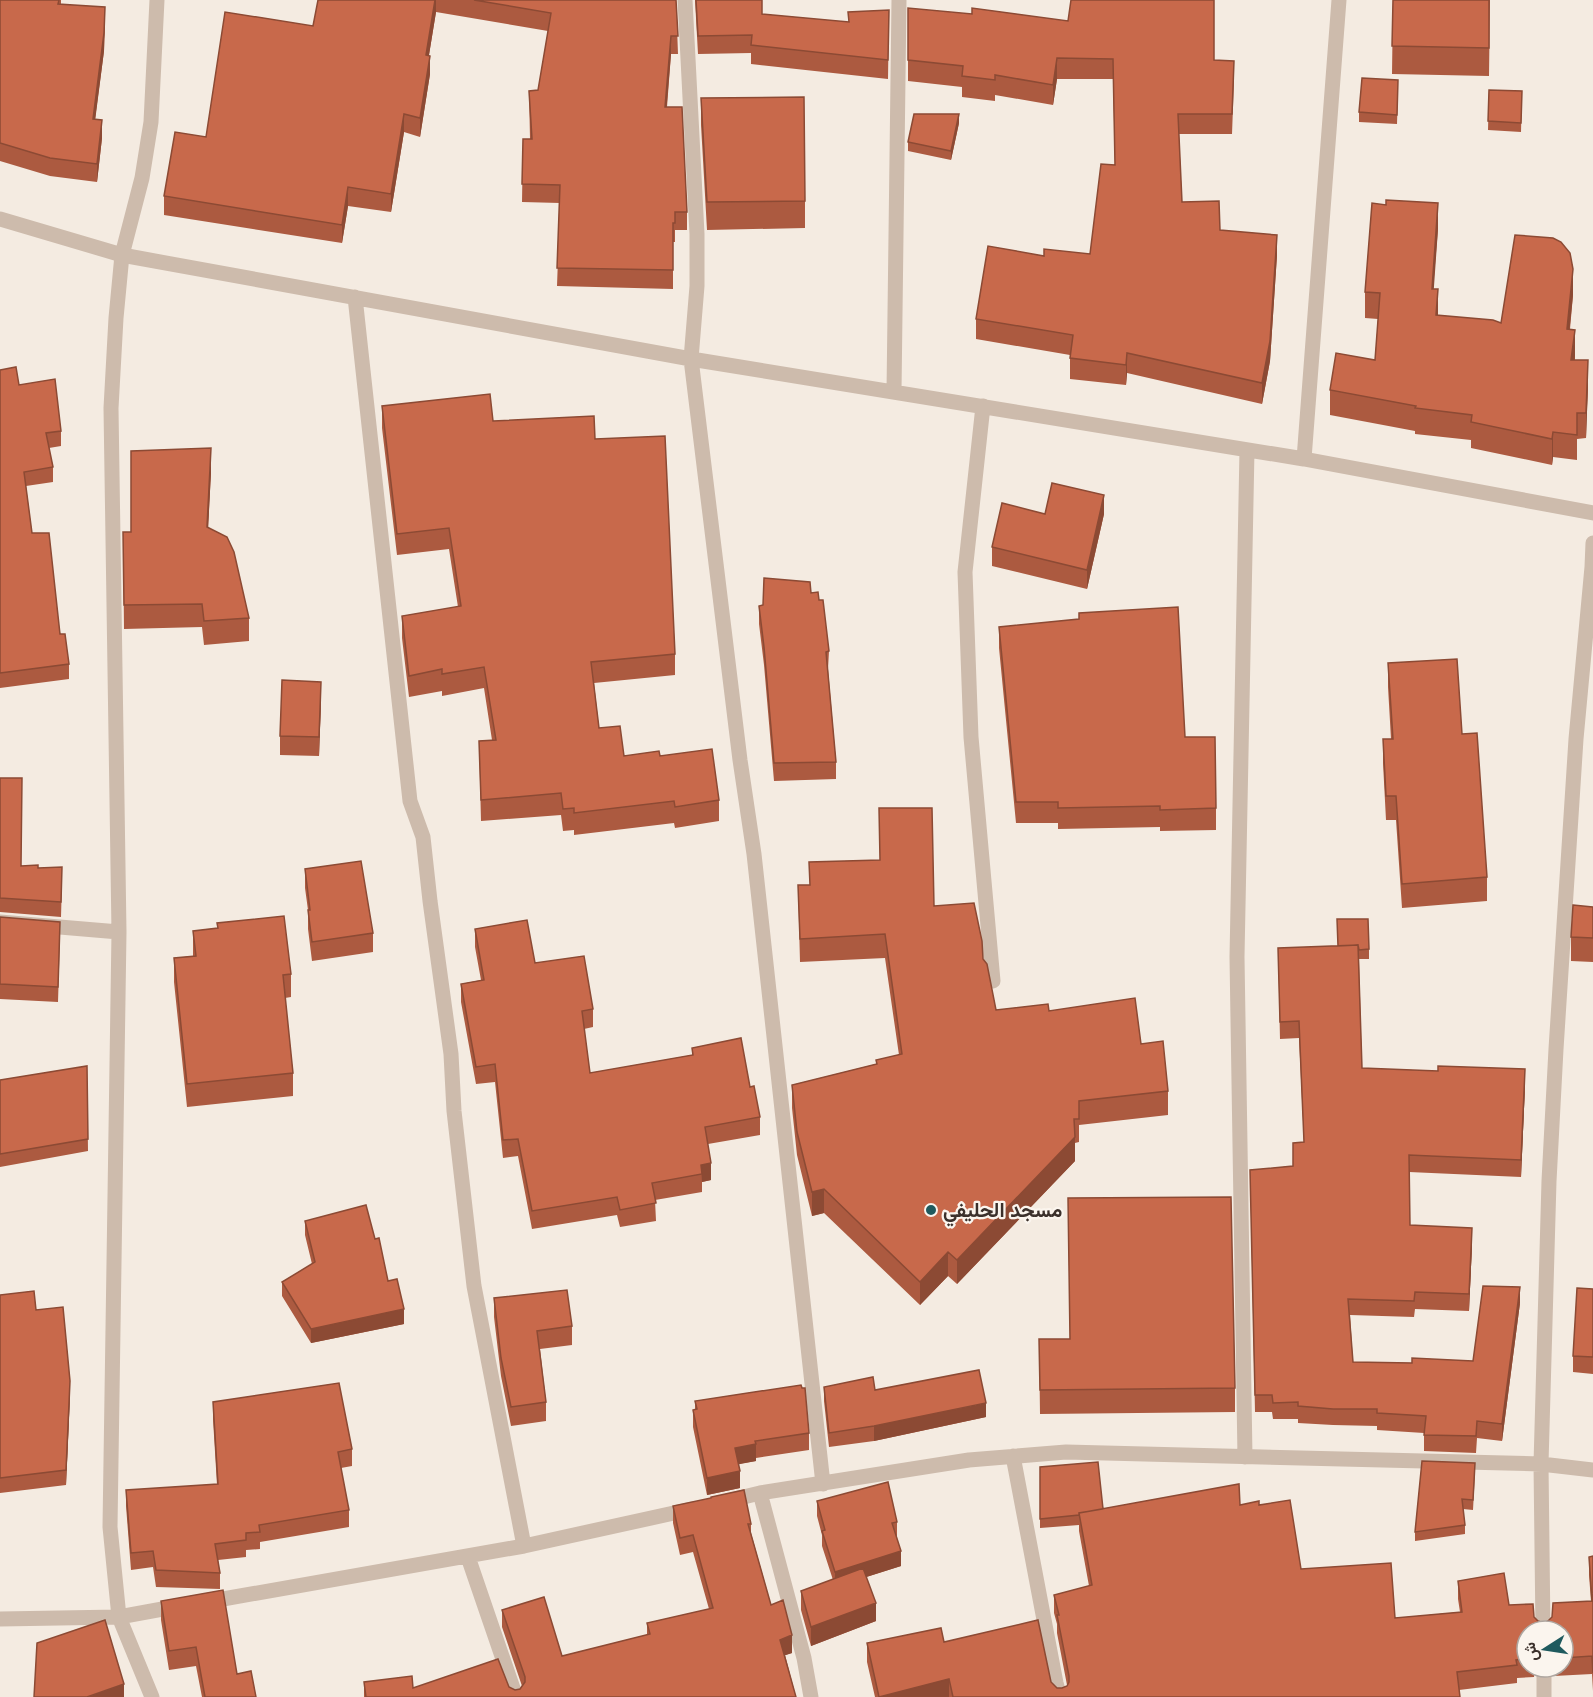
<svg xmlns="http://www.w3.org/2000/svg" width="1593" height="1697" font-family="Arial,Vazirmatn,sans-serif">
	<style>
		.lines { fill: none; stroke-linecap: round; stroke-linejoin: round }
		.minor { stroke: #cdbbac; stroke-width: 15 }
		.wall { fill: #ac5a40 }
		.shaded-wall { fill: #8c4a34 }
		.building { fill: #c8694b; stroke: #8c4a34; stroke-width: 1.5 }
		.poi-dot { fill: #1f5a5e; stroke: #fbf5ee; stroke-width: 2 }
		.labels { text-anchor: middle; dominant-baseline: central; stroke-width: 4.5; stroke-linejoin: round; paint-order: stroke }
		.poi-label { font-size: 20px; font-weight: bold; fill: #3b302b; stroke: #fbf5ee; text-anchor: start }
	</style>
	<rect width="100%" height="100%" fill="#f4ebe1"/>
	<g class="lines">
		<path class="minor" d="M685 0 697 234V286L691 359 740 760 754 854 823 1484
			M0 219 122 255 691 359 1304 459 1593 513
			M355 297 410 801 423 837 430 901 451 1054 454 1111 474 1286 524 1546
			M894 392 899 0
			M983 406 965 572 971 737 993 981
			M1304 459 1339 0
			M0 922 119 932
			M1013 1456 1056 1683 1060 1697
			M1245 1457 1237 957 1247 450
			M760 1493 804 1658 811 1697
			M727 1501 760 1493 969 1460 1066 1452 1541 1464 1593 1470
			M468 1557 516 1697
			M206 1602 524 1546 692 1509
			M0 1619 119 1617 179 1606
			M1543 1631 1541 1464 1549 1181 1556 1049 1576 739 1592 567 1593 543
			M1544 1667V1697
			M152 1697 119 1617 110 1527 119 932 111 408 116 318 122 255 142 178 151 122 157 0"/>
	</g>
	<path class="wall" d="M0 0H61V4L105 25 104 51 95 119 102 138 97 182 50 176 0 161Z
		M318 0H676L678 54H671L667 107 687 212V230H675V242H673V289L557 286 560 203 522 202 523 139H530L529 91 538 90 548 31 436 12 429 55 430 74 420 137 404 132 391 212 348 206 342 243 164 215V196L206 137 313 26Z
		M695 0H762V14L848 22 889 10 888 79 751 64V53L698 54Z
		M1393 0H1490L1489 76 1392 74Z
		M908 8 1214 60 1234 81 1232 134H1179L1182 202 1220 230 1277 255 1270 361 1262 404 1127 373 1126 385 1070 379V355L976 339V319L1044 256 1090 254 1115 165 1113 79H1057L1053 105 995 95V101L962 97V87L908 81Z
		M1398 89 1397 124 1359 122V112Z
		M1489 90 1522 91 1521 132 1488 130Z
		M701 98 805 201V228L707 230 701 125Z
		M959 123 951 160 908 151V142Z
		M1438 229 1433 289 1438 316 1501 323 1573 295 1570 329 1575 356V360L1588 385 1586 438 1577 439V460L1553 457 1552 465 1471 448V440L1415 434V431L1330 415V390L1375 360 1378 319 1365 318V292Z
		M0 370 19 385 61 431V446L49 448 53 467V482L26 486 32 533 69 664V679L0 688Z
		M382 406 493 421 595 439 675 654V675L594 683 599 728 624 756H660L719 800V821L675 828 674 823 574 835V830L563 831 561 815 481 821 479 741 492 740 484 688 442 696V691L409 697 402 638V616L458 607 449 549 397 555 382 428Z
		M211 472 208 528 249 618V641L204 645 202 627 124 629 123 532H131Z
		M1045 514H1104L1087 589 992 566V547Z
		M811 593 829 651 828 669 836 762V779L774 781 764 665 759 624V606Z
		M999 627 1185 737 1216 808V830L1160 831V827L1058 829V823H1016L999 648Z
		M1388 663 1462 734 1487 877V901L1402 908 1396 820H1386L1383 763V739H1391L1388 687Z
		M321 700 319 756 280 755V736Z
		M0 778 21 866 38 868 62 882 61 917 0 912Z
		M305 869 373 933V952L312 961 308 929V910L305 888Z
		M798 885 934 906 983 959 996 1010 1049 1011 1141 1044 1168 1091V1115L1079 1125V1142L1075 1143V1161L957 1284 948 1276 920 1305 824 1213 812 1216 797 1155 792 1108V1085L876 1064V1060L899 1055 885 958 800 962Z
		M1593 907V962L1571 961V937Z
		M0 917 60 937 58 1002 0 999Z
		M217 923 291 974V997L285 998 293 1073V1096L187 1107 174 982V958L193 956V931L217 928Z
		M475 929 535 963 593 1009V1027L584 1029 590 1073 692 1055V1048L750 1087 760 1117V1135L708 1144 711 1180 702 1182V1192L655 1200 656 1221 620 1227 617 1215 532 1229 518 1156 503 1158 495 1082 476 1084 461 1002V984L481 980 475 947Z
		M1278 948 1369 949V959H1359L1362 1068 1525 1086 1521 1177 1409 1172 1410 1225 1472 1245 1469 1311 1415 1309 1414 1317 1350 1315 1353 1362 1412 1363 1473 1361 1520 1303 1502 1441 1477 1438 1476 1453 1424 1451V1433L1377 1430V1426L1333 1425 1298 1423V1419H1273L1272 1412H1255L1250 1170 1293 1166 1304 1142 1299 1038 1280 1039Z
		M87 1066 88 1151 0 1167V1080Z
		M305 1221 375 1239 388 1281 404 1324 311 1343 282 1296V1282L312 1264 305 1235Z
		M1593 1289V1374L1573 1372V1356Z
		M0 1295 36 1310 70 1395 66 1485 0 1493Z
		M494 1298 572 1326V1345L540 1349 546 1402V1421L511 1426 501 1376 494 1317Z
		M1039 1339 1235 1388V1412L1040 1414Z
		M824 1387 875 1390 986 1417 874 1441 829 1447 824 1401Z
		M695 1401 809 1433V1450L756 1458V1461L738 1464 740 1488 707 1495 693 1427V1410L695 1409Z
		M213 1402 352 1449V1466L341 1468 349 1510V1527L260 1542V1549L246 1550V1557L218 1560 220 1573V1589L156 1587 153 1567 131 1570 126 1506V1490L217 1485 213 1419Z
		M1040 1467 1103 1509 1259 1505 1301 1569 1395 1618 1460 1612 1458 1599V1581L1534 1617 1538 1621 1544 1623 1591 1601 1589 1575V1557L1593 1556V1691L1592 1674 1554 1676 1553 1667H1563V1631H1527V1667H1535L1534 1677 1517 1678V1683L1459 1690 1460 1697H875L867 1662V1643L944 1642 1051 1682 1057 1688H1062L1067 1686V1685L1057 1633V1624L1054 1613V1595L1089 1586 1079 1531V1525L1040 1528Z
		M1475 1472 1473 1510 1463 1509 1465 1525V1534L1415 1541V1532Z
		M817 1501 897 1522V1538L901 1566 866 1577 876 1621 811 1646 801 1610V1591L833 1580 822 1546V1535L817 1516Z
		M673 1506 751 1524V1533L771 1605 792 1653 785 1655 796 1697H364V1682L413 1688 509 1687 515 1690 520 1689 522 1686 502 1627V1610L562 1656 647 1635V1623L709 1609 693 1552 680 1555 673 1523Z
		M161 1601 256 1697H202L196 1666 169 1670 161 1620Z"/>
	<path class="shaded-wall" d="M435 0H436V12L426 73V55Z
		M105 7 104 51 93 137V119Z
		M671 36V54L665 126V107Z
		M430 56V74L420 137V118Z
		M1057 58V79L1053 105V85Z
		M404 114V132L391 212V194Z
		M959 114V123L951 160V151Z
		M102 120V138L97 182V164Z
		M348 187V206L342 243V225Z
		M1438 203V229L1432 315V289Z
		M1277 235V255L1270 361 1262 404V383Z
		M1573 269V295L1567 354V329Z
		M1438 289V315L1436 341V315Z
		M1575 330V356L1571 386V360Z
		M1127 353V373L1126 385V365Z
		M1588 360V385L1586 438V413Z
		M1553 432V457L1552 465V439Z
		M211 448V472L207 550V527Z
		M1104 495V514L1087 589V570Z
		M321 682V700L319 756V737Z
		M1525 1069V1086L1521 1177V1160Z
		M1075 1137V1161L957 1284V1260Z
		M711 1163V1180L702 1182 701 1165Z
		M824 1189V1213L812 1216V1192Z
		M1472 1228V1245L1469 1311V1294Z
		M948 1252V1276L920 1305V1282Z
		M1520 1287V1303L1502 1441V1424Z
		M404 1309V1324L311 1343V1329Z
		M70 1381V1395L66 1485V1470Z
		M986 1403V1417L874 1441V1426Z
		M756 1444V1461L735 1465V1448Z
		M740 1471V1488L707 1495V1478Z
		M901 1551V1566L835 1587V1572Z
		M876 1603V1621L811 1646V1627Z
		M792 1635V1653L780 1657V1640Z
		M949 1679V1697H879Z
		M124 1684V1697H87Z"/>
	<path class="building" d="M0 0H59L58 4 105 7 104 33 93 119 102 120 97 164 50 158 0 143Z
		M318 0H435L426 55 430 56 420 118 404 114 391 194 348 187 342 225 164 196 175 132 206 137 225 12 313 26Z
		M474 0H676L678 36H671L665 107H682L687 212H675V223H673V270L557 268 560 185 522 184 523 139H532L529 91 538 90 551 13Z
		M696 0H762V14L849 22 848 12 889 10 888 60 751 45 752 35 698 36Z
		M1071 0H1214V60L1234 61 1232 114H1178L1182 202 1219 201 1220 230 1277 235 1270 341 1262 383 1127 353 1126 365 1070 358 1073 335 976 319 988 246 1044 256V249L1090 254 1101 164 1115 165 1113 59 1057 58 1053 85 995 75V80L962 76 963 66 908 60V8L972 14V8L1068 21Z
		M1393 0H1489V48L1392 46Z
		M1362 78 1398 80 1397 115 1359 112Z
		M1489 90 1522 91 1521 123 1488 121Z
		M804 97 805 201 707 202 701 98Z
		M914 114H959L951 151 908 142Z
		M1386 200 1438 203 1432 289H1438L1436 315 1493 320 1501 323 1515 235 1553 238 1561 242 1570 253 1573 269 1567 329 1575 330 1571 360H1588L1586 413H1577V435L1553 432 1552 439 1471 422 1472 415 1415 408 1416 406 1330 390 1336 353 1375 360 1380 293 1365 292 1372 203 1386 205Z
		M16 367 19 385 55 379 61 431 46 433 53 467 24 472 32 533H49L60 634H65L69 664 0 673V370Z
		M490 394 493 421 594 416 595 439 665 436 675 654 591 662 599 728 620 726 624 756 659 751 660 756 712 749 719 800 675 807 674 801 574 813V808L563 809 561 793 481 800 479 741 496 740 484 667 442 674V669L409 676 402 616 461 606 449 528 397 534 382 406Z
		M211 448 207 527 227 537 234 552 249 618 204 621 202 604 124 605 123 532H131V451Z
		M1052 483 1104 495 1087 570 992 547 1002 503 1045 514Z
		M764 578 810 582 811 593 818 592 819 600H823L829 651 826 652 836 762 774 763 764 647 759 606 763 605Z
		M1178 607 1185 737H1215L1216 808 1160 810V806L1058 808V802H1016L999 627 1079 619V613Z
		M1457 659 1462 734 1477 733 1487 877 1402 884 1396 796H1386L1383 739H1393L1388 663Z
		M282 680 321 682 319 737 280 736Z
		M0 778H22L21 866 38 865V868L62 867 61 902 0 898Z
		M879 808H932L934 906 974 903 982 941 983 959 987 964 996 1010 1048 1004 1049 1011 1135 998 1141 1044 1163 1041 1168 1091 1079 1101V1119H1074L1075 1137 957 1260 948 1252 920 1282 824 1189 812 1192 797 1132 792 1085 877 1064 876 1060 902 1054 885 934 800 939 798 885H810L809 862 880 860Z
		M361 861 373 933 312 942 308 910H310L305 869Z
		M1573 905 1593 907V938L1571 937Z
		M284 916 291 974 283 975 293 1073 187 1084 174 958 196 956 193 931 218 928 217 923Z
		M0 917 60 922 58 987 0 984Z
		M1337 919H1368L1369 949 1359 950 1358 945 1338 946Z
		M527 920 535 963 584 956 593 1009 582 1011 590 1073 693 1055 692 1048 741 1038 750 1087 754 1086 760 1117 705 1127 711 1163 701 1165 702 1174 652 1183 656 1203 620 1210 617 1197 532 1211 518 1139 503 1140 495 1064 476 1067 461 984 484 980 475 929Z
		M1358 945 1362 1068 1438 1071V1066L1525 1069 1521 1160 1409 1155 1410 1225 1472 1228 1469 1294 1415 1292 1414 1301 1348 1299 1353 1362 1412 1363V1358L1473 1361 1483 1286 1520 1287 1502 1424 1477 1421 1476 1436 1424 1435 1426 1416 1377 1413V1409H1333L1298 1406V1402L1273 1403 1272 1395H1255L1250 1170 1293 1166V1143L1304 1142 1299 1021 1280 1022 1278 948Z
		M87 1066 88 1139 0 1154V1080Z
		M1231 1197 1235 1388 1040 1390 1039 1339H1070L1068 1198Z
		M366 1205 375 1239 379 1238 388 1281 397 1279 404 1309 311 1329 282 1282 315 1262 305 1221Z
		M1577 1288 1593 1289V1357L1573 1356Z
		M567 1290 572 1326 537 1331 546 1402 511 1407 501 1358 494 1298Z
		M34 1291 36 1310 63 1307 70 1381 66 1470 0 1478V1295Z
		M979 1370 986 1403 874 1426 829 1433 824 1387 873 1377 875 1390Z
		M339 1383 352 1449 338 1452 349 1510 259 1525 260 1532 246 1533V1540L215 1544 220 1573 156 1570 153 1551 131 1553 126 1490 218 1484 213 1402Z
		M801 1385 802 1388H805L809 1433 755 1441 756 1444 735 1448 740 1471 707 1478 693 1410 697 1409 695 1401Z
		M1422 1461 1475 1463 1473 1500 1462 1499 1465 1525 1415 1532Z
		M1098 1462 1103 1509 1079 1513V1515L1040 1519V1467Z
		M888 1482 897 1522 892 1523 901 1551 835 1572 822 1531 825 1530 817 1501Z
		M1239 1484 1240 1505 1259 1501V1505L1290 1500 1301 1569 1391 1563 1395 1618 1462 1612 1458 1581 1504 1573 1509 1605 1533 1604 1534 1617 1538 1621 1544 1623 1548 1621 1552 1617 1553 1603 1592 1601 1589 1557 1593 1556V1673L1592 1656 1563 1658V1631H1527V1659L1516 1660 1517 1665 1457 1672 1460 1697H953L949 1679 879 1697 867 1643 941 1628 944 1642 1038 1620 1051 1682 1057 1688H1062L1067 1686 1069 1682V1676L1057 1615H1059L1054 1595 1092 1585 1079 1513Z
		M744 1490 751 1524H748L771 1605 783 1600 792 1635 780 1640 796 1697H366L364 1682 412 1676 413 1688 498 1659 509 1687 515 1690 520 1689 525 1682V1677L502 1610 544 1597 562 1656 650 1634 647 1623 713 1608 693 1535 680 1538 673 1506 711 1498V1497Z
		M863 1568 876 1603 811 1627 801 1591Z
		M223 1590 237 1674 251 1671 256 1697H205L196 1647 169 1651 161 1601Z
		M105 1620 124 1684 87 1697H34L37 1643Z"/>
	<circle class="poi-dot" cx="931" cy="1210" r="6"/>
	<g class="labels">
		<g class="poi-label">
			<text x="943" y="1210">مسجد الحليفي</text>
		</g>
	</g>
	<g transform="translate(1545 1649) rotate(258)"><circle r="28" fill="#fbf5ee" stroke="#aea6a0" stroke-width="1.5"/>
	<path d="M0-4.5L10 22L0 15L-10 22Z" fill="#1f5a5e"/>
	<text y="-9" font-size="16" font-weight="bold" text-anchor="middle" fill="#3b302b">ش</text>
	</g>
</svg>
